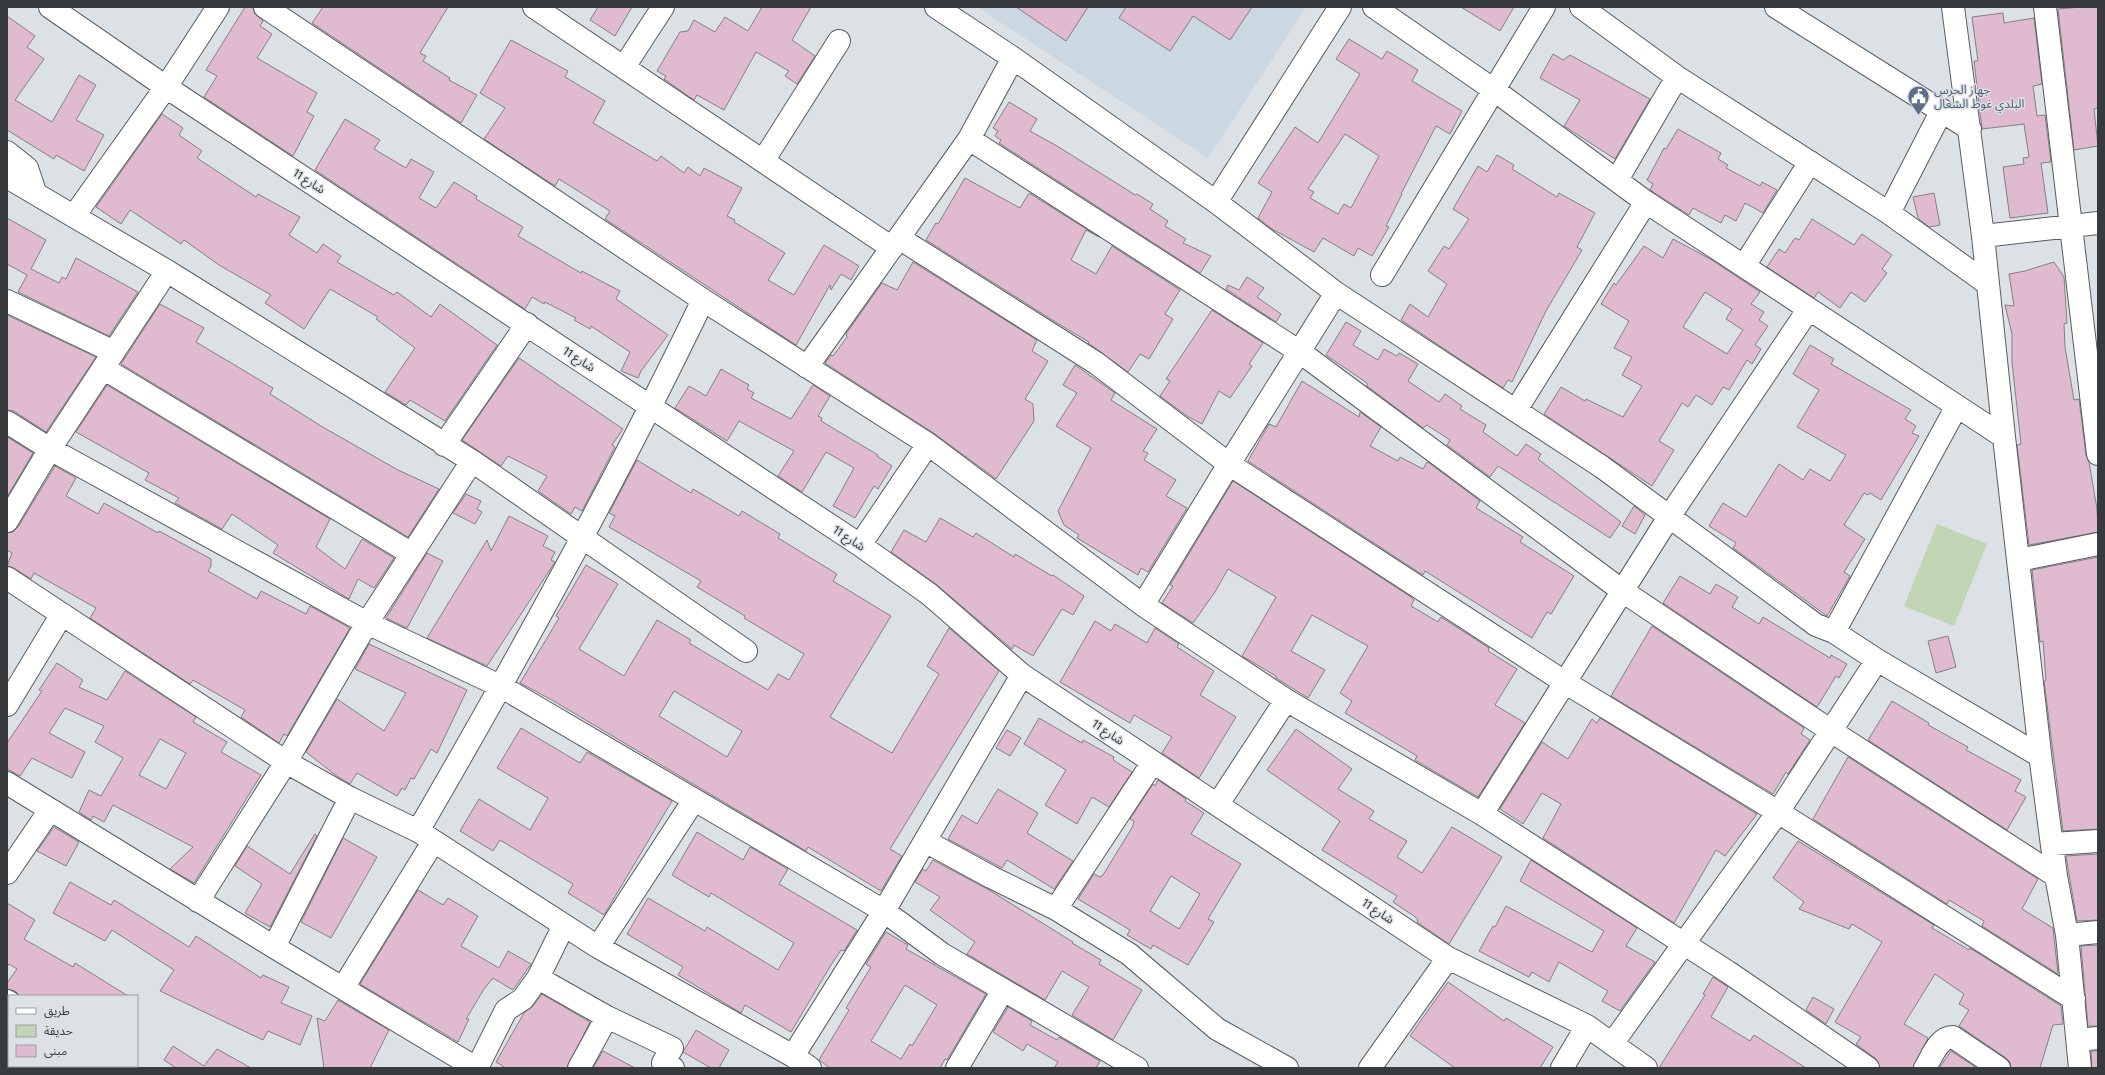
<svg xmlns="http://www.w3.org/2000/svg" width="2105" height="1075" font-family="'Fira Sans Condensed','Noto Sans Arabic',sans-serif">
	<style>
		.built { fill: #cbd7e1 }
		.green { fill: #c1d5b4 }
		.building { fill: #e0bbd0; stroke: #857f83; fill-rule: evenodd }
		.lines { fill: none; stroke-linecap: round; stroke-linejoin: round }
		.minor-casing { stroke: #575c60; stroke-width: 24 }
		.minor { stroke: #fff; stroke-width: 22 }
		.labels { text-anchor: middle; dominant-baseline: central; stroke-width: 3; stroke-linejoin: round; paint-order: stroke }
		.service-label { font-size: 12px; fill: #4e5e75; stroke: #dbe1e5; text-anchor: start }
		.street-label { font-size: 12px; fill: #383b3d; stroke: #dbe1e5 }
	</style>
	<rect width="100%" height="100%" fill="#dbe1e5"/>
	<path class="built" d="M977 7H1306L1208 158Z"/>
	<path class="green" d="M1937 524 1987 544 1954 626 1904 606Z"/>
	<path class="building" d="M245 7H253L254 13 263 21 260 26 272 34 257 58 317 93 307 112 314 116 293 156 204 97 217 76 206 70Z
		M323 7H448L420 53 426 56 423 61 450 78 449 80 477 95 461 123 312 23Z
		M598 7H632L615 36 590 20Z
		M762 7H811L792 40 815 56 797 84 785 76 789 71 756 52 724 110 697 95 694 100 664 79 666 76 657 71 680 32 688 31 694 20 715 32 725 17 748 31Z
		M1016 7H1088L1066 41Z
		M1126 7H1252L1230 40 1193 16 1170 51 1119 18Z
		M1461 7H1514L1500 31Z
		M2081 7H2098V108L2094 109 2098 146 2074 150 2058 9Z
		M2003 13 2004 23 2034 18 2042 84 2033 86 2037 116 2045 115 2051 162 2041 163 2048 213 2010 218 2003 167 2024 164 2023 158 2029 157 2024 124 1982 129 1974 61H1978L1972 17Z
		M7 16 35 36 27 47 44 59 15 100 52 122 79 75 96 85 76 120 104 135 84 171 56 155 54 159 7 130Z
		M1349 39 1382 59 1387 51 1418 70 1412 81 1462 111 1450 134 1436 126 1401 194H1402L1386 226 1389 227 1372 256 1358 248 1354 256 1323 238 1314 252 1272 229 1258 218 1272 192 1258 183 1295 127 1318 143 1360 74 1336 59ZM1345 134 1379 156 1351 208 1344 204 1338 214 1310 198 1314 192 1308 189Z
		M511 40 568 71 565 77 605 101 593 123 657 161 661 156 684 173 688 167 700 176 704 168 742 188 727 216 735 220 734 222 785 253 768 280 794 295 824 245 859 266 851 280 841 274 831 290 830 285 796 345 605 219 610 211 559 179 555 186 484 139 505 108 480 93Z
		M1553 54 1563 60 1570 55 1650 99 1615 159 1564 126 1580 100 1540 78Z
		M1009 102 1037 119 1030 131 1057 146 1129 191 1135 195 1137 194 1153 204 1150 209 1168 221 1165 226 1186 239 1183 243 1211 256 1200 273 999 143 1001 140 995 136 998 131 993 128Z
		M162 114 183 128 179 135 202 151 197 158 256 197 258 194 300 217 289 235 317 253 323 244 341 256 337 262 394 295 397 292 431 317 440 304 497 345 445 421 410 400 406 405 385 392 415 348 376 319 378 317 330 289 304 329 265 303 271 295 219 265 184 240 181 244 130 210 121 224 96 207Z
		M345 119 380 140 374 149 406 168 411 159 434 172 419 198 436 208 454 182 477 196 476 199 523 227 518 236 581 273 582 271 620 291 616 299 668 335 641 371 638 378 621 371 630 352 591 326 590 329 574 320 576 318 545 302 544 304 532 297 525 309 315 170Z
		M1678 129 1721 153 1718 159 1728 165 1726 168 1760 186 1762 182 1777 190 1763 213 1745 203 1736 221 1725 215 1721 223 1693 208 1689 215 1650 190 1653 184 1647 180 1664 148 1666 149Z
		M1497 155 1514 165 1512 169 1557 197 1559 193 1595 213 1577 247 1582 250 1546 311 1512 382 1508 380 1503 388 1401 320 1410 304 1428 317 1447 284 1428 271 1444 246 1449 249 1469 219 1453 209 1478 166 1487 172Z
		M965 178 1020 208 1029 193 1099 237 1086 230 1071 260 1096 274 1112 246 1180 290 1165 314 1173 319 1149 359 1140 354 1128 372 1088 343 1089 342 1057 323 926 240 936 223 938 224Z
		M1934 193 1940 225 1929 227 1918 218 1913 197Z
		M7 218 46 240 31 269 59 283 62 277 66 279 76 258 138 292 109 336 18 292 27 275 7 264Z
		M1812 219 1854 245 1862 234 1892 255 1882 269 1887 273 1865 302 1851 292 1840 308 1818 292 1814 298 1767 267 1779 249 1785 253 1795 238 1799 240Z
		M1673 239 1712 260 1760 292 1751 304 1764 312 1759 320 1768 326 1755 345 1761 349 1752 364 1747 360 1729 390 1723 387 1712 405 1696 395 1688 407 1682 403 1659 441 1674 450 1652 486 1544 414 1561 387 1585 401 1586 399 1623 417 1642 386 1622 375 1632 357 1614 348 1629 321 1601 304 1614 283 1616 285 1644 246 1663 258ZM1705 292 1732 309 1726 319 1743 330 1727 354 1683 327Z
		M913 262 1037 340 1032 351 1048 361 1025 399 1033 404 1034 421 996 479 935 434 825 363 831 355 833 356 847 337 846 334 882 283 897 290Z
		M2054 262 2064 277 2067 323 2064 324 2065 347 2074 400 2079 399 2086 455 2089 462 2097 509 2098 532 2029 545 2017 445 2021 444 2012 362V334L2005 305 2014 306 2009 274 2025 271Z
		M1247 277 1264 288 1257 297 1281 314 1276 322 1226 289 1228 285 1239 290Z
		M160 304 204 328 196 342 273 388 270 394 321 426 398 470 439 489 408 537 121 364Z
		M1212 310 1263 343 1249 364 1252 366 1230 398 1219 391 1202 424 1187 416 1160 396 1170 381 1166 379Z
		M7 315 96 357 46 432 14 411 7 410Z
		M1346 322 1361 331 1353 345 1378 360 1384 349 1397 356 1399 353 1418 364 1408 381 1439 402 1445 394 1462 406 1460 409 1486 425 1483 432 1517 456 1526 444 1541 454 1538 459 1621 522 1610 538 1498 466 1490 477 1447 445 1450 440 1427 425 1423 428 1367 386V383L1326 355Z
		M1810 345 1834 359 1831 364 1911 410 1905 419 1916 426 1912 433 1919 436 1881 500 1870 493 1868 495 1864 493 1844 525 1865 539 1844 572 1850 576 1827 616 1733 548 1736 543 1709 526 1723 503 1746 517 1779 464 1803 480 1810 469 1830 481 1846 455 1797 427 1819 390 1793 374Z
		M519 358 623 429 612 445 615 447 582 511 575 507 571 514 538 491 547 476 508 456 501 466 462 440Z
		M1075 365 1115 393 1111 400 1157 429 1143 451 1148 453 1144 460 1176 480 1166 496 1187 508 1148 572 1141 568 1138 575 1077 538 1079 535 1064 525 1058 511 1091 448 1056 426 1077 393 1063 385Z
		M721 369 749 385 747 389 754 393 751 398 791 419 813 385 830 396 818 416 822 418 821 421 878 455 877 456 892 466 878 489 874 486 855 518 833 506 854 468 826 452 802 492 778 476 794 451 739 421 727 441 675 408 689 386 706 396Z
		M1302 381 1359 417 1360 412 1381 427 1370 446 1398 461 1400 457 1423 469 1427 462 1432 465 1480 501 1476 508 1523 537 1520 542 1574 576 1551 614 1547 612 1532 638 1425 571 1423 575 1248 461 1269 424 1276 427Z
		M107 385 330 519 316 547 345 569 362 539 394 558 374 588 358 579 349 599 273 553 278 545 232 514 222 529 175 503 179 498 145 480 149 473 76 432Z
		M7 437 33 453 7 497Z
		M637 460 691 493 693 489 739 516 742 511 780 534 778 538 837 574 833 581 891 616 830 717 892 753 939 674 927 666 949 628 999 671 890 849 902 856 881 891 808 847 806 851 552 700 520 683 559 618 556 616 586 565 618 584 579 649 624 676 657 620 691 640 689 643 768 690 778 674 789 680 804 654 744 618 745 616 697 587 701 581 609 527 615 516 609 513ZM674 691 742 731 727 757 659 716Z
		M55 466 76 478 66 496 98 514 104 503 158 533 159 531 211 559V566L208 571 257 599 261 591 306 614 310 606 350 628 287 736 284 734 279 743 241 717 245 710 193 680 190 684 90 618 96 608 34 573 31 579 14 568 7 566 12 553 7 550V533L13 532 18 527Z
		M1233 481 1411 597 1414 600 1411 606 1438 622 1441 617 1489 648 1488 651 1517 669 1495 705 1525 723 1478 797 1415 760 1417 756 1345 713 1352 701 1340 693 1368 646 1312 615 1291 651 1325 670 1308 698 1276 678V676L1242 656 1276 597 1228 569 1215 592 1193 623 1162 603 1173 586 1170 585Z
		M466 494 481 501 477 509 482 512 475 524 453 513Z
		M1634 506 1645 515 1635 534 1622 526Z
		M509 516 548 536 543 546 555 552 551 560 555 562 487 666 427 638 487 540 491 551Z
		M940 518 973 537 976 533 1014 557 1015 554 1052 576 1053 575 1084 596 1073 615 1062 609 1033 656 1014 645 1012 649 937 585 891 552 904 530 926 542Z
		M427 553 443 561 407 628 386 618Z
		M2098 557V829L2063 831 2044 681 2046 680 2043 641 2040 642 2032 570Z
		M1680 576 1710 594 1716 584 1738 597 1732 607 1759 624 1763 617 1830 658 1831 655 1847 664 1839 678 1836 676 1817 707 1663 603Z
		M1095 621 1111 631 1115 624 1147 643 1155 628 1179 644 1177 647 1214 671 1200 695 1236 717 1199 778 1162 753 1172 737 1134 715 1130 723 1060 682Z
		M1652 626 1804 728 1801 734 1810 740 1788 774 1786 772 1773 794 1611 696Z
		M1948 636 1956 667 1936 673 1928 641Z
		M369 644 467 690 437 753 431 749 414 779 411 778 405 790 402 788 397 796 357 773 350 784 338 777 306 752 337 699 384 731 406 693 355 669Z
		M57 663 83 680 79 687 107 700 125 671 196 717 193 722 227 742 221 752 261 775 194 883 170 869 193 847 113 805 104 822 93 816 91 820 79 812 89 790 101 796 123 758 95 742 104 726 65 708 49 733 85 752 72 778 32 758 20 776 7 769V743L42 691 39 690ZM160 739 186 753 166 789 139 775Z
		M1892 701 1929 723 1928 725 1968 747 1966 750 2021 780 2015 791 2026 797 2007 830 1868 740Z
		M1039 718 1082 743 1083 740 1114 757 1113 760 1132 772 1109 807 1092 797 1077 824 1045 805 1066 770 1024 744Z
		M1600 718 1757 814 1725 856 1716 850 1674 923 1543 838 1561 804 1542 793 1523 824 1500 809 1542 742 1568 759 1592 719 1597 723Z
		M521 728 580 763 587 752 672 801 604 915 568 893 573 884 500 840 493 851 460 831 479 799 530 830 548 798 497 768Z
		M1296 729 1352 769 1338 789 1374 811 1369 819 1407 841 1397 857 1422 873 1452 827 1502 857 1449 944 1417 922 1418 920 1414 916 1393 902 1397 896 1322 850 1340 821 1267 770Z
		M1007 730 1021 738 1010 756 996 748Z
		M1848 757 2038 879 2022 909 2053 928 2058 974 1982 926 1984 921 1949 900 1947 904 1813 819Z
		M1158 780 1186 799 1185 801 1204 813 1191 834 1241 864 1208 919 1214 922 1188 965 1153 945 1151 949 1127 935 1130 930 1078 899 1094 874 1100 877 1103 875 1133 826 1134 821 1130 819 1153 784 1155 786ZM1171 876 1200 894 1179 929 1150 911Z
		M998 789 1038 813 1027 833 1073 861 1054 889 1007 860 1002 868 948 839 962 815 977 824Z
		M54 827 79 842 66 866 37 851Z
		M697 832 743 860 750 847 788 869 779 884 857 930 844 951 841 950 831 965 791 1032 745 1005 741 1013 678 975 683 967 627 934 648 898 705 931 707 927 778 970 794 943 711 893 709 897 672 875Z
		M315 834 317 836 270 927 245 913 262 884 235 866 247 846 290 874Z
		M343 838 377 857 331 938 301 922Z
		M1798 841 1934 925 1932 928 1969 950 1970 948 2061 1006 2063 1024 2053 1025 2040 1068H2011L2010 1062 2006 1058 1959 1026 1969 1010 1959 1004 1964 994 1935 974 1904 1024 1928 1038 1913 1068H1880L1875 1058 1856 1044 1861 1037 1835 1022 1882 942 1852 924 1849 929 1799 909 1804 902 1773 878Z
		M2098 854V920L2077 921 2066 856Z
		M933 860 989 890 1073 942 1072 943 1101 960 1099 964 1142 990 1113 1040 1072 1015 1089 987 1062 971 1045 1000 967 954 975 942 930 910 940 897 915 882 923 869 926 871Z
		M1531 860 1637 928 1626 946 1655 962 1620 1011 1602 1001 1608 991 1559 962 1549 982 1532 972 1529 977 1479 951 1493 926 1495 927 1506 906 1592 952 1604 931 1520 881Z
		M70 882 111 905 114 900 189 947 196 936 261 978 263 975 289 987 281 1003 312 1016 300 1045 268 1031 263 1040 160 991 174 970 112 930 105 941 53 913Z
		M418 890 443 905 448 898 478 916 461 946 499 968 508 951 531 964 513 990 493 978 484 989 466 1019H469L458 1042 360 984Z
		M7 903 35 920 24 939 73 967 75 963 128 996H20L15 991 7 989V983L17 969 9 964 7 967Z
		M886 932 908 945 906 949 986 994 947 1060 945 1059 940 1068H830L819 1060 849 1010 846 1008 871 967 866 964ZM905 985 937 1005 912 1046 910 1044 901 1059 871 1041Z
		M2098 945V1026H2088L2081 946Z
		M1713 977 1728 987 1711 1017 1750 1041 1754 1035 1806 1068H1659L1705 995 1703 994Z
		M1448 982 1504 1021 1506 1018 1553 1047 1540 1068H1455L1410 1036Z
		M542 994 590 1022 567 1068H506L496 1062 524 1013 533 1006Z
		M1813 997 1834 1009 1826 1024 1806 1010Z
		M338 1000 389 1030 370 1068H324L317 1018 325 1021Z
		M1008 1007 1032 1021 1030 1025 1057 1040 1059 1037 1100 1061 1096 1068H1054L1058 1062 1027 1044 1023 1051 993 1032Z
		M696 1030 729 1050 719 1068H711L683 1052Z
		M173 1046 204 1066 217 1049 251 1068H176L164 1060Z
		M603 1051 635 1068H593Z
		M1951 1051 1977 1068H1939Z
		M2091 1051H2098V1068H2092Z"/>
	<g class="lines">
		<defs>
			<path id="minor" d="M50 7 166 87 860 545 929 594 1022 675 1448 958 1587 1026 1646 1068
				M265 7 703 300 928 444 1143 605 1286 700 1482 814 1728 972 1868 1068
				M534 7 892 248
				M936 7 1013 58 1216 202 1336 293 1602 467 1816 625 1834 632
				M1374 7 1494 90 1646 202 2004 437
				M1581 7 1677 77 1889 213 1988 284
				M1776 7 1970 129
				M1953 7 1983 236 2004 437 2041 762 2056 876 2067 935 2080 1068
				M2045 7 2098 454
				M624 67 663 7
				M969 139 1300 352 1624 592 1831 731 2056 876
				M7 152 27 168 35 192
				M763 161 839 41
				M7 177 167 271 472 461 746 651
				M1617 180 1677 77
				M1216 202 1340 7
				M1889 213 1942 110
				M74 216 166 87 218 7
				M1983 236 2098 223
				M899 238 1096 363 1229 464 1566 683 1778 812 2074 999
				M1744 266 1810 162
				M1382 275 1544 7
				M7 301 114 352
				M807 367 969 139 1013 58
				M103 368 412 554
				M1957 406 1834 632 1877 660 2040 756
				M1516 410 1646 202
				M7 422 50 449 367 623 502 687 884 911 942 954 1137 1068
				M444 445 527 324
				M7 521 50 449 167 271
				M860 545 928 444
				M2019 560 2098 544
				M7 578 286 762 350 798 418 831 598 947 793 1056 810 1068
				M1143 605 1229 464 1336 293
				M7 705 62 614
				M7 783 274 947 476 1068
				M1218 804 1286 700
				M1482 814 1669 517 1808 310
				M418 831C519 657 616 481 703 300
				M925 841 991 877 1056 909 1129 954 1217 1029 1287 1068
				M2053 844 2098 841
				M7 873 50 810
				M198 901 286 762 367 623 472 461
				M1056 909 1153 762
				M2067 935 2098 932
				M274 947 350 798
				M598 947 694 800
				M538 978 607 1017 672 1048 663 1063 673 1068
				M343 988 433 842
				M7 1001 9 1002
				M2078 1040 2098 1038
				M1612 1044 1778 812 1877 660
				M793 1056 884 911 1022 675
				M115 1066 118 1068
				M47 1068 48 1066
				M477 1068 506 1010 523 999 538 978 564 925
				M579 1068 607 1017
				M957 1068 1003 990
				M1370 1068 1448 958
				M1562 1068 1587 1026
				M1925 1068C1932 1057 1938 1037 1953 1037L1999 1068"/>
		</defs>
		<use href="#minor" class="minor-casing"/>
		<use href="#minor" class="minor"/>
	</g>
	<defs>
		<symbol id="civic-pin" viewBox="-11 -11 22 30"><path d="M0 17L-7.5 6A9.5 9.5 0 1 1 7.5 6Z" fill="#5c6f8a" stroke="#dbe1e5"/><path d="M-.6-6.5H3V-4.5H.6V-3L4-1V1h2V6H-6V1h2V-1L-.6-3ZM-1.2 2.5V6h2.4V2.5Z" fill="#fff"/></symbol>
	</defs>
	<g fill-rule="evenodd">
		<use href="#civic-pin" x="1906" y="84" width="25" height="34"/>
	</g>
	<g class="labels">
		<g class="service-label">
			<text x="1934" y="90">جهاز الحرس<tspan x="1934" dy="14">البلدي غوط الشعال</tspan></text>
		</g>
		<g class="street-label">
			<text transform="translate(309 181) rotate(33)">شارع 11</text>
			<text transform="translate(579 359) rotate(33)">شارع 11</text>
			<text transform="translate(849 538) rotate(34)">شارع 11</text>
			<text transform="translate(1108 732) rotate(34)">شارع 11</text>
			<text transform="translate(1378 911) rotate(34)">شارع 11</text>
		</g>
	</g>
	<rect width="2105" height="1075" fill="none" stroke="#383b3d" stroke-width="16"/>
	<rect x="8" y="995" width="130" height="72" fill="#dbe1e5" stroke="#9a9fa2"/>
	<rect x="16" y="1008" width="20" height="6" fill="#ffffff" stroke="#9a9fa2"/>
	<text x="44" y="1015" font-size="12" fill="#383b3d">طريق</text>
	<rect x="16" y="1025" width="20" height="12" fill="#c1d5b4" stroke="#9a9fa2"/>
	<text x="44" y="1035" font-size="12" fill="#383b3d">حديقة</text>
	<rect x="16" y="1045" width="20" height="12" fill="#e0bbd0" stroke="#9a9fa2"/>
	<text x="44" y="1055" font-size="12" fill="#383b3d">مبنى</text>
</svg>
